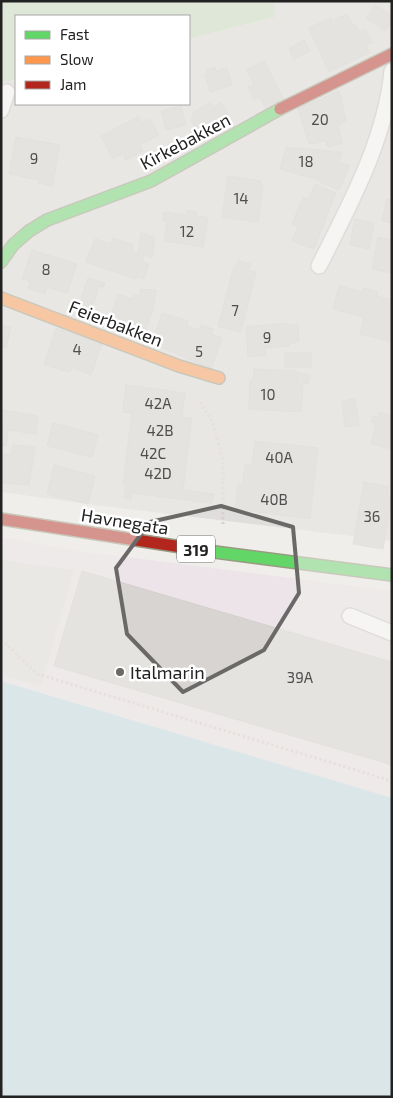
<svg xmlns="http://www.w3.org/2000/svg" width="393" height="1098" font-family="'Exo 2',sans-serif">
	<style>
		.residential { fill: #dfdedc }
		.industrial { fill: #ede4e9 }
		.forest { fill: #cbdec1 }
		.parking { fill: #e0dfde }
		.water { fill: #bfdbe3 }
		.building { fill: #d7d4d2; stroke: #d3d0cc }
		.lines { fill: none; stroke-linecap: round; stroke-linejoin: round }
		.lane-casing { stroke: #c9c8c7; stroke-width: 18 }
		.fast-casing { stroke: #999a82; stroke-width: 14 }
		.slow-casing { stroke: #999a82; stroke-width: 14 }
		.jam-casing { stroke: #999a82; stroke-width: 14 }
		.path { stroke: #dccecd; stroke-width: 3; stroke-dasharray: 2.5 2.5; stroke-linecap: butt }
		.lane { stroke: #fdfcfc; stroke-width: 15 }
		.fast { stroke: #63d668; stroke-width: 11 }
		.slow { stroke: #ff974d; stroke-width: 11 }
		.jam { stroke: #b3261e; stroke-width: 11 }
		.marked { fill: none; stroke: #6a6968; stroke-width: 4; stroke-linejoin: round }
		.poi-dot { fill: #6a6968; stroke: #fff; stroke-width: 2 }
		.labels { text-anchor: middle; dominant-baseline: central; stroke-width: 5; stroke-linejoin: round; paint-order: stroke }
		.number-label { font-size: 15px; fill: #4f4e4e }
		.shield { fill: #fff; stroke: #646464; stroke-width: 1 }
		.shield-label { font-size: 16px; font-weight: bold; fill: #222 }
		.street-label { font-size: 18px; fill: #222; stroke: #fff }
		.poi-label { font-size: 18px; fill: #222; stroke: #fff; text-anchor: start }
	</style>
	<rect width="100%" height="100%" fill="#f0eeeb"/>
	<path class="residential" d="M274 1H392V541L94 505 1 492V82L16 80V104H189V39L274 17Z"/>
	<path class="industrial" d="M1 537 87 552 392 591V799L1 681Z"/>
	<path class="forest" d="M1 1H274L275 17 189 39V16H16V80L1 82Z"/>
	<path class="parking" d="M1 560 74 570 41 686 1 675Z"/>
	<path class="water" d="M1 681 392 798V1097H1Z"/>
	<path class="building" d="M375 5 392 16V22L385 31 366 18Z
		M347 14 353 26 356 25 360 32 366 29 372 43 366 45 369 53 329 72 309 28 331 18 332 22 335 21 334 20Z
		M304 40 310 51 294 59 289 49Z
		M264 61 285 102 267 111 260 97 254 100 248 87 254 84 246 70Z
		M215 67 216 71 227 68 232 85 210 92 205 75 208 74 207 70Z
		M339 91 346 121 338 125 342 143 328 147 326 141 309 144 298 109Z
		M221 102 235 127 205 144 191 120 194 118 192 113 210 103 213 107Z
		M181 106 186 125 166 130 161 111Z
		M138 117 142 123 150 119 159 135 140 145 143 151 126 160 123 153 113 159 101 136Z
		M16 137 60 145 52 186 38 183V180L9 174Z
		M286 147 295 149V148L342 152 339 163 350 165 339 190 318 181 319 180 280 169Z
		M228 176 260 181 263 188 258 222 222 217Z
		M315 184 336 193 314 249 292 241 298 227 292 224 303 197 309 199Z
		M387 199 392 200V223L382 221Z
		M187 210 197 212V216L208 218 203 247 164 241 167 222 163 221 164 212 186 215Z
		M355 219 374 223 369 249 350 245Z
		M141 233 155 237 152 258 144 255 142 261 149 264 144 279 137 276 136 279 85 262 95 239 111 244 113 238 134 245 132 251 138 253Z
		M378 237 392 240V273L372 269Z
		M32 250 77 264 67 293 47 287 45 294 28 288 30 281 22 279Z
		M238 261 251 264 249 270 256 272 241 332 218 326 234 267H236Z
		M88 278 105 283 103 288 99 286 92 309 79 305Z
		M339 286 363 292 364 288 378 292 376 296 392 300V342L360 334 364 317 333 309Z
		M141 289 156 290 153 309 143 339 107 327 118 294 133 299 134 295 139 296Z
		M162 313 188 321 187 326 200 330 201 325 213 329 211 334 222 338 211 369 154 344 155 340H153Z
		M288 323V325H298L299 341 290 344V346L265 348 266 355 248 357 246 327Z
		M1 325 11 327 6 348 1 347Z
		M56 328 102 344 91 375 72 367 70 372 64 370V371L44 364Z
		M285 353H311V367H285Z
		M254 369 297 371 296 382 299 373 310 375 308 384H303L301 412 249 409 250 380H253Z
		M126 385 185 393 182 417 192 418 183 490 214 494 212 503 132 493 131 499 124 498 126 485 123 484 132 413 123 412Z
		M355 399 359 425 345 427 342 401Z
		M1 410 38 416 36 434 8 430 6 446 1 445Z
		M379 412 392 416V449L371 444 376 423 371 422 373 416 378 417Z
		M53 423 98 435 92 457 47 446Z
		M255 441 318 448 310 519 235 509 238 484 243 485 245 465H252Z
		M13 445 35 447 29 485 1 483V454L11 455Z
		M54 465 95 476 88 504 47 494Z
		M364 482 389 487 387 495 392 496 383 549 353 544Z
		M82 571 392 662V765L54 666Z"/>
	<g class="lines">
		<defs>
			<path id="lane" d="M1 110 7 92
				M319 266C350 204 385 141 392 71
				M350 616 392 633"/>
			<path id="fast" d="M1 262 13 245 29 231 47 220 151 181 280 109
				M207 551 392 575"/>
			<path id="slow" d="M1 298 179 366 219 378"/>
			<path id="jam" d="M280 109 392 54
				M1 519 207 551"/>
		</defs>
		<use href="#lane" class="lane-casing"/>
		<use href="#fast" class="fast-casing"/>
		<use href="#slow" class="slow-casing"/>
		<use href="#jam" class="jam-casing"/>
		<path class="path" d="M200 402 212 421 223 460V524
			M1 639 37 674 392 781"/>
		<use href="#lane" class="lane"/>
		<use href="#fast" class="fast"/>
		<use href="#slow" class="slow"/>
		<use href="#jam" class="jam"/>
	</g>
	<path d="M0 0H393V1098H0ZM221 506 293 527 299 593 264 650 183 692 127 634 116 568 150 522Z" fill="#f0eeeb" fill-opacity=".55" fill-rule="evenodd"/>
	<path class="marked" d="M221 506 293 527 299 593 264 650 183 692 127 634 116 568 150 522Z"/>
	<circle class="poi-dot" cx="120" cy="672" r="5"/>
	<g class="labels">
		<g class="number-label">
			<text x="320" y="119">20</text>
			<text x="34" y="158">9</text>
			<text x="306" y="161">18</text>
			<text x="241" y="198">14</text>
			<text x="187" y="231">12</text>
			<text x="46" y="269">8</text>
			<text x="235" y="310">7</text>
			<text x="267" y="337">9</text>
			<text x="77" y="349">4</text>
			<text x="199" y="351">5</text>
			<text x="268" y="394">10</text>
			<text x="158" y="403">42A</text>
			<text x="160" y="430">42B</text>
			<text x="153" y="453">42C</text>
			<text x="279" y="457">40A</text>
			<text x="158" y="473">42D</text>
			<text x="274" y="499">40B</text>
			<text x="372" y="516">36</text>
			<text x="300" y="677">39A</text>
		</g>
		<rect class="shield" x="177" y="535.5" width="38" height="27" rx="4"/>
		<g class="shield-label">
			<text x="196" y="549">319</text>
		</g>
		<g class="street-label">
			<text transform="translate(185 141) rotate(-28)">Kirkebakken</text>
			<text transform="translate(116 323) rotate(21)">Feierbakken</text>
			<text transform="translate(125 521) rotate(9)">Havnegata</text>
		</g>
		<g class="poi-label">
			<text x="130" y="672">Italmarin</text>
		</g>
	</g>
	<rect width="393" height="1098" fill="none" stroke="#222222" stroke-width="5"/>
	<rect x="15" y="15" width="175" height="90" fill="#ffffff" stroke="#a7a7a7"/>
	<rect x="25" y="31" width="25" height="8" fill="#63d668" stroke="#a7a7a7"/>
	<text x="60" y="40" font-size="15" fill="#222222">Fast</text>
	<rect x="25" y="56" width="25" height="8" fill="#ff974d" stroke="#a7a7a7"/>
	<text x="60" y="65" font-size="15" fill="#222222">Slow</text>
	<rect x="25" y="81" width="25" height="8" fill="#b3261e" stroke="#a7a7a7"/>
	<text x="60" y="90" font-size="15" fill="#222222">Jam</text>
</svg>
